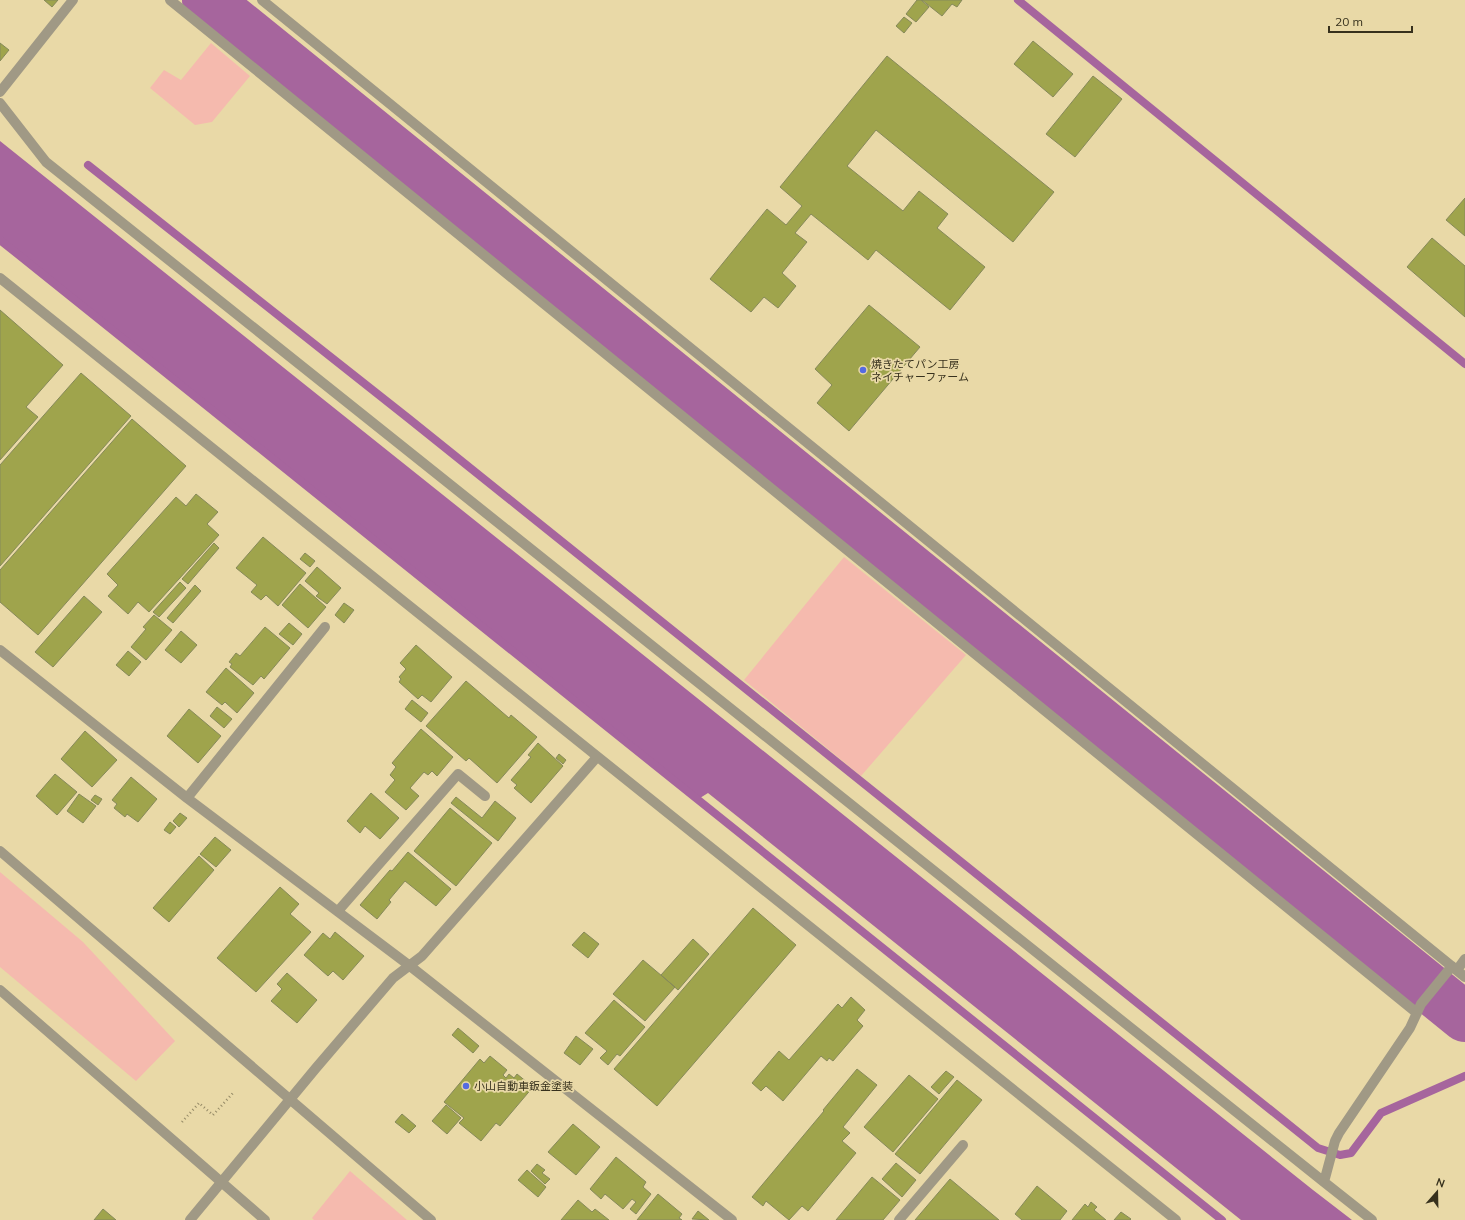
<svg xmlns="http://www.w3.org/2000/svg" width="1465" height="1220" font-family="Mulish,'Noto Sans JP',sans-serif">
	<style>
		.green { fill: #f5baae }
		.water { fill: #a6659d }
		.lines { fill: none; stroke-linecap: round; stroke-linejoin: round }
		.stream { stroke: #a6659d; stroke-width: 8 }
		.river { stroke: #a6659d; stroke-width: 50 }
		.building { fill: #9fa44c; stroke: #86895a }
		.path { stroke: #938865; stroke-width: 2.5; stroke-dasharray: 1 3; stroke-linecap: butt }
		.minor { stroke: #a09985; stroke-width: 10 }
		.tertiary { stroke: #a09985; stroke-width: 10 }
		.poi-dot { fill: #556be1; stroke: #e9d9a7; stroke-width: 1.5 }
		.labels { text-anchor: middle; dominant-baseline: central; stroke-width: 3.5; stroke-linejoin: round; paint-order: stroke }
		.poi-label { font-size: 11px; fill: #37311d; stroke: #e9d9a7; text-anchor: start }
	</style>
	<rect width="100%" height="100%" fill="#e9d9a7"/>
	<path class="green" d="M211 43 250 76 212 122 195 125 150 88 164 70 181 80Z
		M844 557 966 655 861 776 744 680Z
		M0 872 83 942 175 1041 136 1081 0 967Z
		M350 1171 407 1220H314L312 1218Z"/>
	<path class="water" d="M0 141 1313 1190 1352 1220H1241L708 793 700 798 0 236Z"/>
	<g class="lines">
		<path class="stream" d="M1018 0 1465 364
			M88 165 408 418 1318 1148 1340 1155 1351 1153 1381 1113 1465 1076
			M0 240 1222 1220"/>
		<path class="river" d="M207 0 1465 1017"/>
	</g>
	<path class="building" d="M44 0H58L52 7Z
		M917 0H921L929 7 916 22 906 14Z
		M922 0H962L957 7 952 4 942 16Z
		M904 17 912 23 904 33 896 26Z
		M1033 41 1073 74 1053 97 1014 64Z
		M0 43 9 50 0 61Z
		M887 56 1054 192 1013 242 876 130 847 166 903 211 919 191 948 214 937 228 985 267 950 310 876 250 868 260 811 214 795 233 807 242 782 273 796 286 778 308 764 297 751 312 710 279 767 209 786 225 802 206 780 187Z
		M1093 76 1122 99 1075 157 1046 134Z
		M1465 198V236L1446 220Z
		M1432 238 1465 266V317L1407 267Z
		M869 305 920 347 849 431 817 403 832 385 815 369Z
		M0 310 63 365 26 407 38 417 0 460Z
		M81 373 131 416 0 566V465Z
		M132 419 186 466 38 635 0 602V570Z
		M196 494 218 512 207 524 219 535 149 612 138 602 128 614 108 596 118 585 107 574 176 497 186 506Z
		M263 537 306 573 278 606 266 595 261 600 251 592 257 585 236 568Z
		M214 543 219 548 188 584 182 579Z
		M305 553 315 561 310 567 300 559Z
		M317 567 341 588 327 604 316 596 319 593 305 581Z
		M180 582 186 588 159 617 153 612Z
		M300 584 326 607 308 628 282 605Z
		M195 585 201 591 173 623 167 618Z
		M84 596 102 612 53 667 35 652Z
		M344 603 354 610 344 623 335 615Z
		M154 615 172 630 146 660 131 647 146 629 143 627Z
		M289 623 302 634 293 645 279 634Z
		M265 627 290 648 264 679 261 676 253 685 230 667 232 664 229 662 236 653 240 656Z
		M181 631 197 645 181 663 165 650Z
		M416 645 452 677 431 702 422 695 418 699 399 682 401 679 399 677 406 669 400 663Z
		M128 651 141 662 129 676 116 665Z
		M226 668 254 693 237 713 225 702 222 705 206 692Z
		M466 681 509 718 511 715 537 737 497 783 469 758 466 761 426 726Z
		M412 700 428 713 421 722 405 709Z
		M217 707 232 719 224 728 210 716Z
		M189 709 221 736 198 763 167 736Z
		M421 729 453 757 437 776 432 771 428 775 424 772 410 788 419 796 406 810 385 792 395 780 390 775 396 767 392 763Z
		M85 731 117 760 92 787 61 759Z
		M538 743 563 766 531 803 514 788 517 785 511 780 531 757 528 755Z
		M559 754 566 760 563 764 556 758Z
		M55 774 77 792 57 815 36 796Z
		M131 777 157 799 138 822 127 814 125 817 114 808 117 804 112 800Z
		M371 793 399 818 380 839 365 826 360 833 347 821Z
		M79 794 96 806 83 823 67 811Z
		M95 795 102 799 98 805 91 800Z
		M456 797 482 818 495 801 516 818 498 841 451 803Z
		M450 808 492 843 456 886 414 851Z
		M180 813 187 818 179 827 173 821Z
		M170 822 176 827 170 834 164 830Z
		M215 837 231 850 216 867 200 854Z
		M408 852 451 889 436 906 405 881 389 900 391 902 377 919 360 905 390 870 392 871Z
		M199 856 214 870 169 922 153 908Z
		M280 887 299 904 290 914 311 932 256 992 217 958Z
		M753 908 796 945 657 1106 614 1069Z
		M335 932 364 956 343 980 333 971 328 976 304 955 323 933 330 939Z
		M584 932 599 944 588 958 572 945Z
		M693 939 709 954 678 990 661 975Z
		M643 960 675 987 645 1021 613 994Z
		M287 973 317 1000 297 1023 271 1001 282 989 277 984Z
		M851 997 865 1010 857 1020 863 1026 833 1061 829 1058 827 1061 821 1056 783 1101 766 1086 761 1091 752 1083 779 1051 789 1060 838 1004 842 1008Z
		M614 1000 645 1027 620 1056 617 1054 608 1065 600 1058 607 1051 585 1033Z
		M458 1028 479 1046 473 1053 452 1035Z
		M576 1036 593 1049 580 1065 564 1053Z
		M490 1056 507 1070 503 1075 506 1078 509 1074 514 1078 517 1074 533 1087 500 1126 496 1123 481 1141 459 1123 464 1118 444 1102 480 1059 484 1063Z
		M857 1069 877 1085 843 1127 850 1133 842 1141 856 1153 808 1211 802 1206 789 1220 766 1201 763 1206 752 1197 824 1111 823 1110Z
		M946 1071 954 1077 939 1094 931 1087Z
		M909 1075 938 1099 893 1152 864 1127Z
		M957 1080 982 1100 920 1174 895 1154Z
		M446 1105 461 1118 447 1134 432 1121Z
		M402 1114 416 1126 409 1133 395 1122Z
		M573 1124 600 1147 576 1175 548 1152Z
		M616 1157 646 1182 643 1187 651 1194 636 1214 630 1209 636 1202 632 1199 623 1209 605 1194 601 1199 590 1189Z
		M896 1163 916 1180 902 1197 882 1179Z
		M537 1164 545 1170 542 1173 550 1179 545 1184 531 1171Z
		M527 1170 546 1187 538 1197 518 1180Z
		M872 1177 900 1200 883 1220H836Z
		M950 1179 999 1220H915Z
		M1037 1186 1067 1211 1060 1220H1022L1015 1214Z
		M658 1194 682 1214 679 1218 682 1220H637Z
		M578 1200 592 1212 595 1209 609 1220H561Z
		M1091 1202 1097 1207 1094 1210 1106 1220H1072L1085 1204 1088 1207Z
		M103 1209 116 1220H94Z
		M698 1211 709 1220 692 1219Z
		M1121 1212 1131 1219 1130 1220H1114Z"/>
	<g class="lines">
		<path class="path" d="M182 1122 199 1103 213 1115 233 1093"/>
		<path class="minor" d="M170 0 1417 1013
			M262 0 1465 977
			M0 92 73 0
			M0 103 46 162 1324 1182
			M0 650 187 798 410 966 732 1220
			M187 798 325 627
			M338 911 458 774 485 796
			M1457 970 1465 959
			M190 1220 316 1068 393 978 422 956 597 757
			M899 1220 963 1145
			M1372 1220 1324 1182 1335 1141 1339 1133 1410 1028 1421 1004 1452 966"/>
		<path class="tertiary" d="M0 278 1176 1220
			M0 851 431 1220
			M0 990 265 1220"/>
	</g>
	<g class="poi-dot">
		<circle cx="863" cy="370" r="4"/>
		<circle cx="466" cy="1086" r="4"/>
	</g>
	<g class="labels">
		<g class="poi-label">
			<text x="871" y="364">焼きたてパン工房<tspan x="871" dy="13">ネイチャーファーム</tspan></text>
			<text x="474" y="1086">小山自動車鈑金塗装</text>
		</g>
	</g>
	<g transform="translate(1437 1192) rotate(20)" stroke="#e9d9a7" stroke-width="3" paint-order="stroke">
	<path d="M0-3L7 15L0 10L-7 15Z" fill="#37311d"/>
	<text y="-6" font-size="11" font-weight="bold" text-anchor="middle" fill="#37311d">N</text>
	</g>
	<path d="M1329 26v6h83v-6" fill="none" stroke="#37311d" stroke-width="2"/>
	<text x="1335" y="26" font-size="12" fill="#37311d" stroke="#e9d9a7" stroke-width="3" paint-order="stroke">20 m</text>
</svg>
